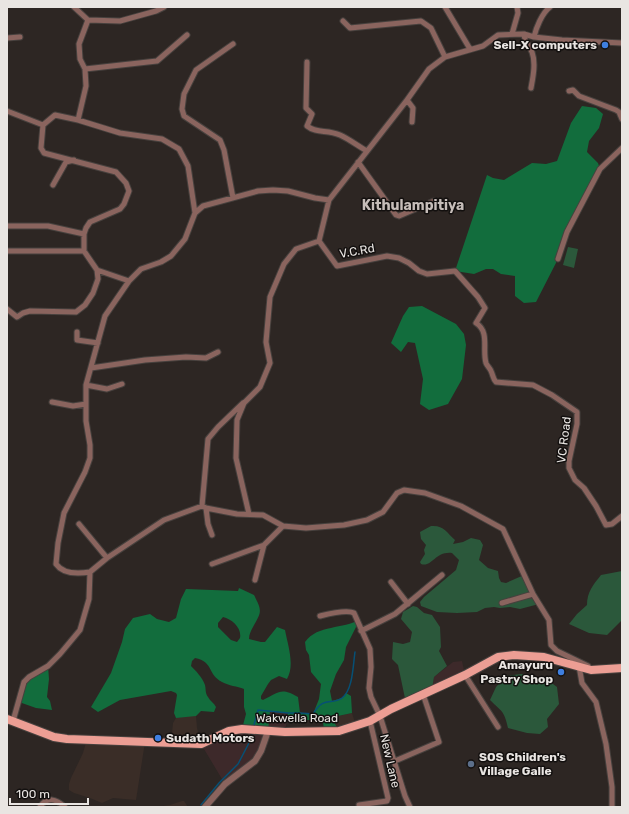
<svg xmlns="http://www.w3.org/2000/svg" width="629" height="814" font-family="Rubik,sans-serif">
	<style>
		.commercial { fill: #3d292a }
		.built { fill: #3a2d27 }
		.green { fill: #2b583b }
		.forest { fill: #126d3d; fill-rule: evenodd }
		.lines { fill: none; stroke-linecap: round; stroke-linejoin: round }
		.stream { stroke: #075075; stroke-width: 1.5 }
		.minor-casing { stroke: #47413e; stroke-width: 7 }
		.tertiary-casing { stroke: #47413e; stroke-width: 8 }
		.primary-casing { stroke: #47413e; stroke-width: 10 }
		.minor { stroke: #8a645e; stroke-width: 5 }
		.tertiary { stroke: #8a645e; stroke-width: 6 }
		.primary { stroke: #ec9e94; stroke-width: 8 }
		.shop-dot { fill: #3f7fe0; stroke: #13100f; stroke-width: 1.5 }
		.service-dot { fill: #5c6f8a; stroke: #13100f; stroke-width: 1.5 }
		.labels { text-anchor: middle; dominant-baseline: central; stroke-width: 3; stroke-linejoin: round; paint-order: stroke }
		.poi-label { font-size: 12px; font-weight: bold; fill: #e9e5e2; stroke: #13100f; text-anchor: end }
		.street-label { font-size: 12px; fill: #e9e5e2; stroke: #13100f }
		.quarter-label { font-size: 14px; font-weight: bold; fill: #c6bdb9; stroke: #13100f }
	</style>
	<rect width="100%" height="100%" fill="#2d2623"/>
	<path class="commercial" d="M462 661 465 675 432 689 434 677 453 662Z
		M270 711 288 713 285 732 268 731 258 756 225 784 201 744 242 729Z"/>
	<path class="built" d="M352 713 356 726 339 731 334 722 335 718 338 716Z
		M186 716H196L197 728 201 744 171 743 173 723 176 718Z
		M87 739 145 742 136 800 113 798 102 803 90 798 74 793 69 790V784L71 778 83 753Z
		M182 801H184L188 807H156L170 805Z"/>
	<path class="green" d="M568 247 578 249 574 268 563 265Z
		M431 526C444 525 446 532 455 540L453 544 463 542 471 538 480 540 483 545 479 560 488 568 498 571 499 578 501 582 506 583 524 575 539 604 520 609 510 607 500 608 494 607 485 608 477 612 457 613 437 612 421 606 420 602 424 597 456 570 459 560 452 553C435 551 432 568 421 564L420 562 425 554 424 550 426 545 421 539 420 532Z
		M622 571V620L607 635 589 633 569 624 577 614 587 605C587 592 593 585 601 575Z
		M413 606 417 607 424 613 432 615 440 627 441 647 439 651 447 666 434 677 432 689 406 703 398 665 392 659 393 642 403 644 410 642 412 632 401 619 403 612Z
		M521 674C532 675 539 681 549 681L557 687 559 704 547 719 548 727 540 734 527 733 508 728C504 710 502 712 490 700L496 687 506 676Z"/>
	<path class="forest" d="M582 106 596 108 603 114 599 128 589 141 587 152 598 163 600 169 567 232 558 259 536 302 524 303 515 296V276L501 274 493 269H486L474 274 455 271 487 175 493 178 504 180 532 163 546 164 557 161 571 123Z
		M422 306 456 324 464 334 466 345 462 379 448 404 429 410 420 404 423 379 415 343 408 342 401 352 391 343 403 316 409 307Z
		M239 588 254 595C262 611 262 611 253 627 251 631 249 634 249 639L261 642H265L277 627 285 630C288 646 295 665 287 679L279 676 271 680 268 684 261 696V699L263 700C279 692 281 687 298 697L300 713 313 714 319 699 321 684 311 672 309 655 306 650 305 642C318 624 343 630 360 619L346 647 344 660 336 674 330 691 332 701 342 698 346 693 351 696 352 713 338 716 335 718 334 722 339 731 324 732 323 720H287L288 713 270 711 268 731 242 729 246 714 244 707V689C237 686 229 686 222 682 207 674 214 662 195 658L192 661 191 666C196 671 202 677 205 685 206 689 205 693 208 697 210 701 214 703 216 707L214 712 201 711 196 716 176 718 174 713 177 695 176 693 171 691 120 700 98 712 91 707 111 673 122 642 125 629 133 618 150 614 157 619 169 622 176 618 181 599 186 589 238 591ZM223 617C232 619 242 628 240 638L237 642 231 640 218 627V623Z
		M48 666 49 679 47 697 50 701 52 710 36 708 19 702 24 682Z"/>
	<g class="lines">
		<path class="stream" d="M254 725 258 710 288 713H300L313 714C324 695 331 706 342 698 353 690 353 665 355 652
			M201 805 219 783 238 764 250 741 252 734"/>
		<defs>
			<path id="minor" d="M74 7 88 20
				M445 7 470 49
				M343 21 350 28 421 21 431 28 445 57
				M512 34 518 13 517 7
				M524 34C524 41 529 45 532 52 536 63 533 77 531 88
				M534 37C536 28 542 13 550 7
				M7 38 20 37
				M233 44 196 70 184 94 182 109 184 116 220 140 224 150 233 198
				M307 62 306 108 312 114 307 126C317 134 327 129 340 135 349 139 358 146 367 151
				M85 69 157 61 187 35
				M569 91 573 90 579 96 616 110 619 112 622 119
				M407 100 413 108 412 122
				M7 111 43 125 41 148 44 153 116 172 126 183 129 191 124 204 120 209 90 222 86 228 84 234V251L97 270 129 281
				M78 120 86 86 85 69 80 59 79 44 88 20 120 21 156 11 164 7
				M43 125 55 115 78 120 120 133 162 139 179 149 188 166 195 213
				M358 162 396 215 399 216 434 201
				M53 185 66 162 74 160
				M7 226H48L84 234
				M319 241 337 266 387 256 399 258 409 263 419 271 427 274 455 271 478 297 485 308 476 323C490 332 482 349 486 363 487 366 490 368 491 371 493 375 493 379 496 382L533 385 552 395 577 412V424L569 461V468L575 480 584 488 596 506 606 525 612 524 622 516
				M7 251H84
				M558 259 567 232 600 169 622 148
				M7 309 17 317 23 313 30 311 76 312 85 305 93 293 98 279 97 270
				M77 332V340L98 343
				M91 368 145 360 186 357 206 358 218 352
				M86 385 107 389 122 384
				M52 402 73 406 86 404
				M202 506 208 439 218 427 243 403
				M206 508 208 524 212 535
				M249 514 236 458 237 420 244 403 260 387 270 363 266 342 270 297 284 264 296 249 319 241 329 200 407 100 429 69 445 57 483 46 498 35 524 34 534 37 562 40 622 43
				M79 524 107 558
				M212 564 264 545 283 526
				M90 572 107 558 164 520 202 506 206 508 237 514 263 515 283 526 306 528 344 525 367 520 383 512 397 493 404 490 425 493 461 506 503 529 533 594 549 620 551 645 557 651 588 666
				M255 580 264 545
				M391 582 408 604
				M502 603 533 594
				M320 616C328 614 347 609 354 613L370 649 371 667 369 688 371 697 380 716 405 796 410 807
				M361 631 395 614 442 575
				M579 666 582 683 596 702 606 744 612 787V807
				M465 675 498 727
				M13 721 24 682 29 677 48 666 60 654 80 630 89 599 90 572C78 574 63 574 56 564L58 543 64 513 85 472 90 458V445L86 421V385L105 316 129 281 141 269 161 262 171 256 185 239 195 213 203 206 258 191 273 190 288 191 315 198 329 200
				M395 761 439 742 423 694
				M359 805 387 801 388 798 370 721
				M40 807C47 796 56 799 65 807"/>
			<path id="tertiary" d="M205 807 225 784 255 761 261 751 268 731"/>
			<path id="primary" d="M7 719 54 737 67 739 201 744 229 731 242 729 285 732 339 731 370 721 391 709 465 675 498 657 514 655 544 657 591 670 622 668"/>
		</defs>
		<use href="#minor" class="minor-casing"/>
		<use href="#tertiary" class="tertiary-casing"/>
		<use href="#primary" class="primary-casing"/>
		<use href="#minor" class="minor"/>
		<use href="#tertiary" class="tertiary"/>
		<use href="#primary" class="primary"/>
	</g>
	<g class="shop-dot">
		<circle cx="605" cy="45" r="4"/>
		<circle cx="561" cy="672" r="4"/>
		<circle cx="158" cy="738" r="4"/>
	</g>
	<circle class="service-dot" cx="471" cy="764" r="4"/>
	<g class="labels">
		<g class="poi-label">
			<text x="597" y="45">Sell-X computers</text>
			<text x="553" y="665">Amayuru<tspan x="553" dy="14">Pastry Shop</tspan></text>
			<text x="166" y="738" text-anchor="start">Sudath Motors</text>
			<text x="479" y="757" text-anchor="start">SOS Children's<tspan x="479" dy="14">Village Galle</tspan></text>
		</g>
		<g class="street-label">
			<text transform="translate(357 251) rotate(-10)">V.C.Rd</text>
			<text transform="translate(564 440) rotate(-83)">VC Road</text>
			<text x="297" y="718">Wakwella Road</text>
			<text transform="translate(390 761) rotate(77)">New Lane</text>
		</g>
		<g class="quarter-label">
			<text x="413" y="205">Kithulampitiya</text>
		</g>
	</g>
	<rect width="629" height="814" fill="none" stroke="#e9e5e2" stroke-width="16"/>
	<path d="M10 798v6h78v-6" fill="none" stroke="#e9e5e2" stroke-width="2"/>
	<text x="16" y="798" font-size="12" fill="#e9e5e2" stroke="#13100f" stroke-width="3" paint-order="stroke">100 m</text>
</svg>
